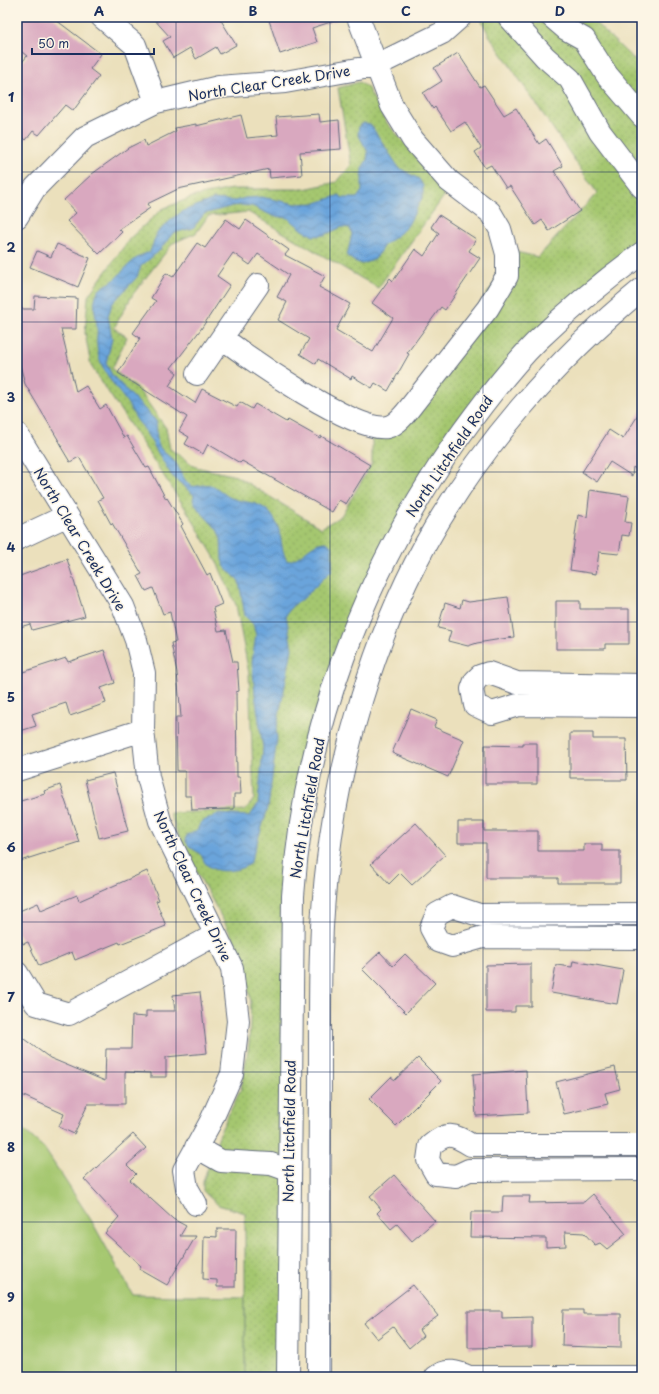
<svg xmlns="http://www.w3.org/2000/svg" width="659" height="1394" font-family="'Playpen Sans',sans-serif">
	<style>
		.grass { fill: #a5c770; stroke: #607b67 }
		.garden { fill: url(#garden-dots); stroke: #607b67 }
		.water { fill: url(#water-waves); stroke: #436a9c }
		.building { fill: #d9a8bf }
		.lines { fill: none; stroke-linecap: round; stroke-linejoin: round }
		.minor-casing { stroke: #646d7f; stroke-width: 24 }
		.major-casing { stroke: #646d7f; stroke-width: 24 }
		.minor { stroke: #fff; stroke-width: 22 }
		.major { stroke: #fff; stroke-width: 22 }
		.grid { fill: none; stroke: #1b2f5e; stroke-width: 1; stroke-opacity: 0.55 }
		.labels { text-anchor: middle; dominant-baseline: central; stroke-width: 3; stroke-linejoin: round; paint-order: stroke }
		.street-label { font-size: 14px; fill: #1b2f5e; stroke: #fcf5e5 }
		.neatline { fill: none; stroke: #1b2f5e; stroke-width: 1.5 }
		.grid-label { font-size: 13px; text-anchor: middle; font-weight: bold; fill: #1b2f5e }
	</style>
	<defs>
		<pattern id="garden-dots" width="8" height="8" patternUnits="userSpaceOnUse"><rect width="8" height="8" fill="#a5c770"/><path d="M2 2h.1M6 6h.1" fill="none" stroke="#8dab63" stroke-width="1.8" stroke-linecap="round"/></pattern>
		<pattern id="water-waves" width="16" height="10" patternUnits="userSpaceOnUse"><rect width="16" height="10" fill="#6ba4db"/><path d="M0 5q4-4 8 0t8 0" fill="none" stroke="#5786b5"/></pattern>
	</defs>
	<rect width="100%" height="100%" fill="#fcf5e5"/>
	<filter id="ink" filterUnits="userSpaceOnUse"><feTurbulence type="fractalNoise" baseFrequency=".025" numOctaves="2"/><feDisplacementMap in="SourceGraphic" scale="8" xChannelSelector="R" yChannelSelector="G"/><feConvolveMatrix kernelMatrix="1 2 1 2 8 2 1 2 1" color-interpolation-filters="sRGB"/></filter>
	<filter id="wash" filterUnits="userSpaceOnUse"><feTurbulence type="fractalNoise" baseFrequency=".012" numOctaves="4" result="noise"/><feDisplacementMap in="SourceGraphic" scale="16" xChannelSelector="R" yChannelSelector="G"/><feGaussianBlur stdDeviation="0.9" result="paint"/><feColorMatrix in="noise" values="0 0 0 0 0 0 0 0 0 0 0 0 0 0 0 0 0 1.4 0 .05"/><feComposite in="paint" operator="in"/></filter>
	<g filter="url(#wash)">
		<rect width="100%" height="100%" fill="#ebe0bc"/>
		<path class="grass" d="M17 1124 44 1148 91 1220 133 1295 245 1297V1377H17Z"/>
		<path class="garden" d="M480 17H589L642 67V239L619 257 426 467 300 775 281 1377H245V1213L218 1205 203 1191V1181L221 1130 241 1089 249 1044 251 1002 245 970 233 938 182 845 170 813 245 810 254 799 249 674 236 605 215 558 189 514 91 366 85 333 88 296 130 238 162 209 195 196 232 189H304L337 182 351 165 338 88 359 82 367 87 387 123 447 192 378 288 248 212 208 216 196 233 173 243 133 294 114 328 127 337 112 369 138 389 166 428 170 449 196 467 236 476 321 528 341 516 372 463V436L392 430 516 252 538 257 597 193 489 35Z"/>
		<path class="water" d="M364 123 370 124 399 168 419 179 423 186V196L408 225 400 233 384 245 375 259 362 264 354 261 347 256 352 234 350 228 342 227 324 235 313 236 303 230 288 218 273 216 252 206 241 205 232 206 204 214 193 228 173 233 159 251 141 266 137 277 112 304 108 316 112 339 106 363 112 375 156 421C157 427 156 433 157 439 158 451 168 454 175 462 180 469 183 480 190 485 195 489 204 483 210 485 218 487 224 495 231 498 244 503 257 501 268 511 284 527 278 544 287 561 302 560 310 541 327 542L332 547V570L305 597 292 606 286 615 292 649 276 731 277 738 268 808 250 864C239 871 217 875 206 864 203 861 203 856 200 854 192 847 189 849 185 839L188 834 197 830 201 822 219 814 250 816 258 804 263 748 255 694 252 662 256 635 253 624 245 616 239 581 225 567 222 560 221 539 217 529 199 510 193 500 194 495 172 476 142 426C135 419 133 412 128 404 115 385 98 368 97 345 96 338 98 332 97 326 96 316 92 303 97 293 102 285 111 284 116 278 127 267 135 256 150 252L157 233 172 219 183 211 214 199 235 201 245 198 261 197 296 204 316 203 340 195 342 198H357L362 191V168L367 160 368 152 358 134 359 126Z"/>
		<g id="blocks">
			<path class="building" d="M17 17H52L101 54 90 69 99 76 73 111 65 105 39 135 33 131 26 140 17 132V69L27 56 17 48Z
				M152 17H219L236 45 220 54 216 47 196 59 190 48 173 58 163 41 170 37Z
				M268 17H336L337 20 312 28 317 42 280 54Z
				M458 53 480 87 484 85 504 115 516 108 539 144 546 139 563 166 554 171 580 211 549 231 542 220 535 225 510 186 506 188 491 165 485 168 475 152 481 148 465 122 451 131 435 107 433 109 423 93 442 81 434 68Z
				M319 114 320 122 339 120 341 149 300 152 302 175 270 178 269 169 178 189 147 204 150 208 119 229 122 232 99 254 67 221 76 213 64 200 92 174 128 148 144 140 146 146 176 131 175 128 196 124V126L241 115 247 138 278 135 276 117Z
				M439 215 476 239 469 251 480 258 445 310 441 307 407 353 409 354 388 391 375 383 372 388 352 376 351 379 318 359 316 364 300 354 309 339 278 320 287 302 277 297 289 275 258 254 250 265 233 253 217 276 230 285 201 329 171 368 177 373 169 386 195 403 202 389 237 407 240 402 252 409 255 404 286 422 288 420 320 438 321 436 370 465 346 504 339 500 332 512 242 461 240 463 208 444 203 454 185 444 189 437 179 431 187 417 118 373 140 338 133 333 156 301 151 298 166 273 173 277 197 243 205 248 226 219 240 229 246 220 289 250 285 255 325 276 319 287 350 304 336 330 373 352 393 318 372 303 390 278 393 281 415 249 424 256 439 233 431 227Z
				M57 244 90 258 78 287 30 267 37 251 51 257Z
				M35 296 77 298 76 329H61L76 392 86 386 100 409 106 405 124 438 127 436 146 468 149 467 166 499 167 498 183 524 181 526 207 575 210 573 222 604 213 608 218 631 226 630 233 662H237L239 691 236 692 237 777H240L241 794H234V809L192 810 191 796H185V771H177L176 717H181L177 672 171 643 176 642 170 612 163 614 153 588 146 591 138 576 142 574 112 523 111 524 98 500 103 498 79 457 70 462 61 447 62 446 25 384 17 353V309H34Z
				M642 409V473L633 467 632 476 610 462 597 482 582 472 609 430 623 439Z
				M590 490 629 496 625 522 631 523 629 536 622 535 619 554 599 552 596 574 570 570 578 515 587 517Z
				M67 559 85 616 32 630 30 624 17 628V577Z
				M508 597 514 637 477 643 468 646 448 641 451 631 438 628 445 603 460 608 462 600 469 602Z
				M556 601H580V609H629V644H605V649H556Z
				M104 650 115 683 101 688 106 703 70 716 66 703 32 714 36 726 17 732V674L66 658 68 662Z
				M411 709 437 720 434 727 464 740 448 777 392 753Z
				M570 733H593V739H626L627 780H605V778H570Z
				M523 743H537V784H485V745L523 746Z
				M113 773 128 831 99 838 85 780Z
				M60 785 79 842 17 862V802L45 794 44 791Z
				M458 822H484V831H538V851H584V844H602V851H620V883H558V878H486V843H458Z
				M416 823 445 855 412 885 400 873 389 884 371 864Z
				M147 871 159 900 156 901 166 926 120 944 119 942 75 960 72 952 39 966 28 942 23 944 17 931V912L38 903 41 910 77 895 79 901Z
				M380 952 393 966 405 954 435 983 406 1013 362 969Z
				M573 961 623 970 617 1004 551 993 556 965 572 967Z
				M531 964V1006H515V1012H486V965Z
				M200 992 207 1053 166 1057V1077H150V1073L125 1072V1104H88L74 1134 59 1127 64 1114 17 1093V1034L50 1058 105 1081 106 1049H131L132 1016 146 1017V1011H175L173 995Z
				M418 1058 441 1081 396 1126 369 1099 391 1077 395 1080Z
				M615 1067 620 1089 605 1093 608 1104 564 1114 556 1082Z
				M526 1070 528 1113 476 1116 473 1074Z
				M133 1134 146 1148 127 1165 136 1174 130 1180 173 1219 186 1226 180 1236H196L167 1285 139 1269 141 1266 105 1233 119 1217 84 1179Z
				M394 1175 435 1221 412 1241 397 1224 391 1229 377 1213 381 1209 370 1196Z
				M593 1194 626 1234 607 1249 600 1243 595 1245 584 1233 565 1232 566 1246 546 1247V1238L470 1237 471 1212H502L503 1196H530L529 1203 584 1202Z
				M217 1229H236L235 1287H217V1280L203 1279 204 1236 217 1237Z
				M413 1285 438 1316 419 1330 423 1336 409 1348 393 1327 377 1339 364 1323Z
				M563 1310H583V1314H621V1348L562 1346Z
				M468 1311H502V1318L532 1317V1347L468 1348Z"/>
		</g>
	</g>
	<g filter="url(#ink)">
		<use href="#blocks" fill-opacity="0" stroke="#646d7f" stroke-width="1"/>
		<g class="lines">
			<defs>
				<path id="minor" d="M102 17 135 45 156 102
					M509 17 545 57 570 79 600 132 642 187
					M552 17 566 29 584 39 607 75 642 116
					M17 217 35 188 85 137 156 102 219 87 285 82 375 66 442 33 460 17
					M222 338C249 358 356 434 387 427 397 425 406 413 412 405L488 308 507 276V254L500 229 490 212 449 181 413 140 392 106 358 17
					M197 374 258 285
					M17 434 123 606 136 640 144 673 143 730 148 777 160 821 232 968 238 1021 232 1074 211 1121 184 1170 187 1188 196 1204
					M17 539 66 516
					M642 685 517 683 489 673 480 676 475 681 472 689 475 705 492 713 518 705 642 706
					M17 770 143 730
					M642 914 479 915 452 906 437 914 431 928 438 941 452 946 483 937 642 938
					M17 973 36 1004 69 1014 215 935
					M642 1145H471C453 1134 447 1131 430 1146L428 1160 436 1174 456 1176 469 1170 642 1169
					M196 1147 221 1161 271 1164 288 1170
					M436 1377C446 1368 458 1372 469 1377H642"/>
				<path id="major" d="M288 1377 293 896C304 732 362 576 456 441 481 406 507 371 537 341 570 309 605 280 642 253
					M319 1377C320 1274 319 1170 320 1067 320 998 319 928 328 859 340 755 374 639 424 547 478 449 556 359 642 289"/>
			</defs>
			<use href="#minor" class="minor-casing"/>
			<use href="#major" class="major-casing"/>
			<use href="#minor" class="minor"/>
			<use href="#major" class="major"/>
		</g>
	</g>
	<path class="grid" d="M176 17V1377M330 17V1377M483 17V1377M17 172H642M17 322H642M17 472H642M17 622H642M17 772H642M17 922H642M17 1072H642M17 1222H642"/>
	<g class="labels">
		<g class="street-label">
			<text transform="translate(269 83) rotate(-9)">North Clear Creek Drive</text>
			<text transform="translate(449 456) rotate(-56)">North Litchfield Road</text>
			<text transform="translate(80 539) rotate(59)">North Clear Creek Drive</text>
			<text transform="translate(307 808) rotate(-80)">North Litchfield Road</text>
			<text transform="translate(193 886) rotate(65)">North Clear Creek Drive</text>
			<text transform="translate(289 1131) rotate(-89)">North Litchfield Road</text>
		</g>
	</g>
	<rect width="659" height="1394" fill="none" stroke="#fcf5e5" stroke-width="44"/>
	<path d="M32 48v6h122v-6" fill="none" stroke="#1b2f5e" stroke-width="2"/>
	<text x="38" y="48" font-size="12" fill="#1b2f5e" stroke="#fcf5e5" stroke-width="3" paint-order="stroke">50 m</text>
	<rect x="22" y="22" width="615" height="1350" class="neatline"/>
	<g class="grid-label">
		<text x="99" y="16">A</text>
		<text x="253" y="16">B</text>
		<text x="406" y="16">C</text>
		<text x="560" y="16">D</text>
		<text x="11" y="102">1</text>
		<text x="11" y="252">2</text>
		<text x="11" y="402">3</text>
		<text x="11" y="552">4</text>
		<text x="11" y="702">5</text>
		<text x="11" y="852">6</text>
		<text x="11" y="1002">7</text>
		<text x="11" y="1152">8</text>
		<text x="11" y="1302">9</text>
	</g>
</svg>
